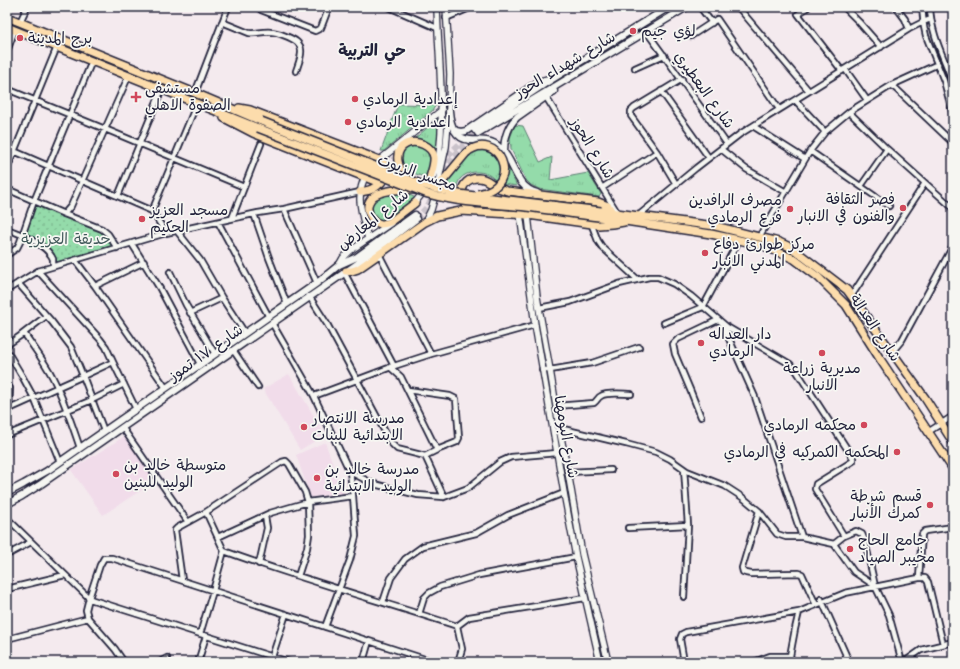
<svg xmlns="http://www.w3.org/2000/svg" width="960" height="669" font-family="'Architects Daughter','Playpen Sans Arabic',sans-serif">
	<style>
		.built { fill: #f1dcea }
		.grass { fill: url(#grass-tufts); stroke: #5b7e72 }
		.park { fill: url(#park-dots); stroke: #5b7e72 }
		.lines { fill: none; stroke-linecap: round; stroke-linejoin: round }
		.secondary-tunnel { stroke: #cac2ca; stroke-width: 6; stroke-dasharray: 6 3; stroke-linecap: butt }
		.minor-casing { stroke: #22223b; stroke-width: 8 }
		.tertiary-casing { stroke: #22223b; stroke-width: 8 }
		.secondary-casing { stroke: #22223b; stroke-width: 9 }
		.primary-casing { stroke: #22223b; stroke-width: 10 }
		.minor { stroke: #f6f6f2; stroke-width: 4.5 }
		.tertiary { stroke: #f6f6f2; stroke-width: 5.5 }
		.secondary { stroke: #f6f6f2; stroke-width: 6 }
		.primary { stroke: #fcdcac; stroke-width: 7 }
		.primary-bridge-casing { stroke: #22223b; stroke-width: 10; stroke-linecap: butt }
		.primary-bridge { stroke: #fcdcac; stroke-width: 7 }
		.poi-dot { fill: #d1495b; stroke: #f6f6f2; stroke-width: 1.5 }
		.labels { text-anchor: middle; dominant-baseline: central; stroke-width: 3.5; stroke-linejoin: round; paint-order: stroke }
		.poi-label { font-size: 15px; fill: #22223b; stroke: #f6f6f2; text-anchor: start }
		.street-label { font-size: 15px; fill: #22223b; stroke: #f6f6f2 }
		.park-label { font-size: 15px; fill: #445a5c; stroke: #f6f6f2 }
		.neighbourhood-label { font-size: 16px; font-weight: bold; fill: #22223b; stroke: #f6f6f2 }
	</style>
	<defs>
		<pattern id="grass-tufts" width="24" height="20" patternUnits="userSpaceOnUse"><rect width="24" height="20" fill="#94dbaa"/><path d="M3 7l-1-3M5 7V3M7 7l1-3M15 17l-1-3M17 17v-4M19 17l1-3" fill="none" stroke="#7fbc93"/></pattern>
		<pattern id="park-dots" width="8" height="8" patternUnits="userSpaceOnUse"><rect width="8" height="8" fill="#94dbaa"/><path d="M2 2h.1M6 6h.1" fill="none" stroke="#7fbc93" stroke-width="1.8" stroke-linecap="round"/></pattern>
	</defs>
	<rect width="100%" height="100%" fill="#f4eaee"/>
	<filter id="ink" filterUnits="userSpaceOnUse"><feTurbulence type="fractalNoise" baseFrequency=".025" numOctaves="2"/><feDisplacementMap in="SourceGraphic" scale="8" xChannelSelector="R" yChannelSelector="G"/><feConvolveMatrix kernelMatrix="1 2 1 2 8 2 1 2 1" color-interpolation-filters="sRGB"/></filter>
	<g filter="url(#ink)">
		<path class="built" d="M289 374 325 435 300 450 263 389Z
			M125 436 155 481 103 515 71 470Z
			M325 442 344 494 333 496 332 494 311 498 296 455Z"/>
		<path class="grass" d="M398 104 436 105 432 111 384 151H381Z
			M438 119 437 151C431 142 424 139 414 139Z
			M515 125 523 126 540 162 552 157 550 180 588 173 601 194 599 197 539 189 531 185 526 180 511 149 510 138Z
			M415 146C436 149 431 163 427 178L405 170 401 165C401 152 402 149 415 146Z
			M486 150 504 160 517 186C512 185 506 185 502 184 496 182 494 178 489 175 480 170 467 171 460 179 458 182 457 185 456 188L446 186 460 162 470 151Z
			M403 192 416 198 390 218 385 221 376 219 371 211 372 202 378 197Z"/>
		<path class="park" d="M34 201 106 231 117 248 55 266 46 250 24 236Z"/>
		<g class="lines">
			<path class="secondary-tunnel" d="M443 163 454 149 475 130
				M440 179C449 160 462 146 478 133
				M430 192 438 171
				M416 219 427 207 434 195"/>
			<defs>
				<path id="minor" d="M260 7 261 10 315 31 321 28 329 7
					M389 7 437 28
					M656 7 659 13
					M700 7 712 23
					M738 7 809 91
					M808 7 798 14 842 71
					M844 7 859 22 881 47
					M896 7 905 19 909 29
					M922 7 924 27 926 36 944 81 953 115
					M930 7C931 35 944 57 953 83
					M446 18 472 7
					M20 22 27 7
					M222 22 249 33C256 34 263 31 271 32 277 32 292 38 297 42 299 44 301 47 301 50 302 56 298 65 296 71
					M646 31 665 57 727 144
					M691 36 717 19 779 109
					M7 51 15 30
					M635 68 664 55
					M845 69 867 100
					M892 85 953 143
					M7 89 105 129 244 187
					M661 91 709 158
					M195 93 228 7
					M546 97 617 212
					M795 100 825 132
					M849 112 887 149 953 208
					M753 126 805 159
					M7 148 152 211 166 233
					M721 149 746 169 786 192
					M810 151 889 206
					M7 169 57 47
					M676 184 657 152 631 116V111L634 108 682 79
					M861 186 887 149
					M602 188 657 152
					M7 189 64 214 102 229 108 234 117 248
					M118 196 162 89
					M284 209 317 283
					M152 211 197 103
					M64 214 71 206 129 75
					M254 214 269 258 287 304
					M639 215 696 168 740 134 909 29 923 22 931 19
					M232 218 261 144
					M218 222 269 317
					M591 223 598 241 602 247 637 279
					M7 229C21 234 47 245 53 259 53 261 53 264 53 266
					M177 231 200 260 222 298 245 333
					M759 237 810 151 825 132 849 112 892 85 938 64
					M132 244 159 287 200 364
					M379 254 431 354
					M7 255 17 248 20 242 34 201 92 61
					M75 260 95 286 166 388
					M38 271 100 339 106 347 113 362 136 409
					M170 272 186 305 215 354
					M344 272 394 366
					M18 283 52 322 71 347 83 376 104 431
					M95 286 144 262
					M7 290 38 271 166 233 258 213 284 209 360 192
					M852 295 925 183
					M309 296 327 324 391 443 397 449 425 456 444 497
					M539 308 570 302 619 284 649 277H658L674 284 691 296 727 327 790 364 796 370 853 458V461L816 484 815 489 844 536
					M190 313 222 298
					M272 323 314 396 350 472 353 496 356 536 350 560 325 627
					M664 323 703 307 739 240
					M722 323 755 397 802 537 834 544 844 536 856 531 862 534 865 541 875 586
					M24 333C34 348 45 362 53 378 64 400 72 424 80 448
					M7 345 20 336 46 316
					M233 350 258 387
					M7 351 22 376 34 398 60 462
					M892 352 902 340 953 246
					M390 367 401 377 437 450
					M542 370H550L592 363 639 347
					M7 386 10 388 9 409
					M408 390 450 396 456 399 459 438 457 442 437 450 425 456
					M314 396 394 366 431 354 535 325
					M556 406 594 403C597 401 598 397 601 396 606 392 624 394 631 394
					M7 410 83 376 113 362
					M701 417 691 392 675 354 673 344 678 339 718 320
					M122 427 188 522
					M559 428 626 444 656 452 670 459 687 471 725 486 742 497 759 511 777 534 786 537H802
					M928 432 953 416
					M7 435 92 400 124 384
					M350 472 374 484 418 495 444 497 468 488 500 462 511 457 557 453
					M568 472 611 470
					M759 511 742 568 743 572 746 573 751 574 799 573 802 574 816 605
					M7 518 89 598 93 600 289 662
					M628 528 688 525
					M218 537 270 513 308 502 353 496
					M834 544 854 572 875 586 889 615 902 662
					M224 551C301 579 380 601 457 626
					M7 555 31 542
					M259 564 267 528 265 516
					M919 578 922 534 925 531 953 527
					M182 580 175 530 177 528 206 512 282 462 286 461 289 464 305 492 308 502 309 535 307 548 298 576
					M7 589 65 575
					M684 597 688 525 684 469
					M821 599 846 655 850 662
					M383 602 391 578 405 559 423 546 476 533 508 515 564 493
					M419 614 424 598 429 593 440 587 479 575 576 557
					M457 626 469 617 585 598
					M457 626 462 649 458 662
					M200 634 213 591 224 551 206 512
					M7 639 88 618
					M272 657 286 614
					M124 662 115 649 88 618 86 610 89 598 100 565 104 558H112L434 662
					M160 662 167 658
					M198 662 206 636
					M363 662 369 641
					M684 662 680 639 682 634 686 632 799 612 845 593 919 578H925L928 582 943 644
					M754 662 770 656H790
					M793 662 790 656 795 629 799 612
					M904 662 921 650 953 642"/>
				<path id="tertiary" d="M377 162 442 110
					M366 175C354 197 363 216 368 239
					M433 177C439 163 440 148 441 133 443 91 438 49 437 7
					M413 205 425 190
					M520 214 535 325 564 493 576 557 600 662
					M528 215 537 297 550 370 556 406 559 428 568 472 582 554 608 662
					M425 222 431 210 435 196 446 147 449 111 450 74 446 7
					M339 265 343 258 350 251 391 223"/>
				<path id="secondary" d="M449 111C450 124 455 139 470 140 481 141 490 139 499 147 515 160 514 187 537 193
					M454 129 456 131 461 132 466 131 538 82 552 78
					M475 130 546 83 669 7
					M478 133 564 81 687 7
					M504 152C504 138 507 127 517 117L554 91
					M7 493 24 484 47 471 317 283 339 265 357 257 415 215
					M7 504 22 496 41 484 360 262 416 219"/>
				<path id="primary" d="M7 17 195 93 261 121
					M7 27 258 128
					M239 108 250 110 379 160C396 167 384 183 372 189 368 191 364 191 360 192
					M224 118 253 133 380 183
					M408 179C398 171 392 151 406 144 417 139 432 146 434 157 435 167 429 175 429 185
					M437 188 466 153
					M415 203 390 222C387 223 384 224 381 224 370 222 364 208 371 199 379 189 404 189 416 190
					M473 211C456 203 459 178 478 178 485 178 488 181 492 184 496 188 502 189 507 191L598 202 608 206 612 212
					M601 211 715 226 779 242 792 248 847 290 892 352 925 398 953 442
					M599 217 711 234 739 240 764 246 794 259 818 277 846 305 880 359 953 469
					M346 271H352L358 269 425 222 437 216 451 213 461 211 528 215 599 225 612 224 624 222"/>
			</defs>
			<use href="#minor" class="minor-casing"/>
			<use href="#tertiary" class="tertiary-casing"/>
			<use href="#secondary" class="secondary-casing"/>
			<use href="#primary" class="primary-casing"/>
			<use href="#minor" class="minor"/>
			<use href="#tertiary" class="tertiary"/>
			<use href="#secondary" class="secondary"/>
			<use href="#primary" class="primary"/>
			<defs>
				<path id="primary-bridge" d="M261 121 418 183 433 188 459 194 601 211
					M258 128 428 194C460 203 493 204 526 207 550 210 575 214 599 217
					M466 153C497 127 526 185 478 194"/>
			</defs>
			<use href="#primary-bridge" class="primary-bridge-casing"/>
			<use href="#primary-bridge" class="primary-bridge"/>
		</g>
	</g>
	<g class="poi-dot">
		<circle cx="633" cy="31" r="4"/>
		<circle cx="20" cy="38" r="4"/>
		<path d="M134 91h4v4h4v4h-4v4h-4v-4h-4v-4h4z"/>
		<circle cx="355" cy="99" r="4"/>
		<circle cx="348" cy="122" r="4"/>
		<circle cx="903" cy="208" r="4"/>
		<circle cx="790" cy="209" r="4"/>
		<circle cx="142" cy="219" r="4"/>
		<circle cx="705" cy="253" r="4"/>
		<circle cx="701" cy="343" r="4"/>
		<circle cx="822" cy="353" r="4"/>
		<circle cx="864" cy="425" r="4"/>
		<circle cx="304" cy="427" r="4"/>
		<circle cx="897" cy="452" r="4"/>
		<circle cx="116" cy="474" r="4"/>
		<circle cx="317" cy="478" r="4"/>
		<circle cx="930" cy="505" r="4"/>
		<circle cx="850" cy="549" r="4"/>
	</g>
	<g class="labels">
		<g class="poi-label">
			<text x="641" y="31">لؤي جيم</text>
			<text x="28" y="38">برج المدينة</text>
			<text x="145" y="88">مستشفى<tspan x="145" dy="17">الصفوة الاهلي</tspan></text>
			<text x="363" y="99">إعدادية الرمادي</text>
			<text x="356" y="122">اعدادية الرمادي</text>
			<text x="895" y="199" text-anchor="end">فصر الثقافة<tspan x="895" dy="17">والفنون في الانبار</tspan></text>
			<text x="782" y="200" text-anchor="end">مصرف الرافدين<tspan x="782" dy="17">فرع الرمادي</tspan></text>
			<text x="150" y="210">مسجد العزيز<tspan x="150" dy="17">الحكيم</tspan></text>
			<text x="713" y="244">مركز طوارئ دفاع<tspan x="713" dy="17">المدني الانبار</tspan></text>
			<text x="709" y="334">دار العداله<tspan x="709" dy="17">الرمادي</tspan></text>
			<text x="822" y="368" text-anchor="middle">مديرية زراعة<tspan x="822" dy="17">الانبار</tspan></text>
			<text x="312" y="418">مدرسة الانتصار<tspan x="312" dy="17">الابتدائية للبنات</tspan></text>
			<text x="856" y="425" text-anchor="end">محكمه الرمادي</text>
			<text x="889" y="452" text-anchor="end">المحكمه الكمركيه في الرمادي</text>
			<text x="124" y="465">متوسطة خالد بن<tspan x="124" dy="17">الوليد للبنين</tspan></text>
			<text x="325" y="469">مدرسة خالد بن<tspan x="325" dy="17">الوليد الابتدائية</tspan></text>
			<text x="922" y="496" text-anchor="end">قسم شرطة<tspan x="922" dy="17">كمرك الأنبار</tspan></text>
			<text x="858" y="540">جامع الحاج<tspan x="858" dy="17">مخيبر الصياد</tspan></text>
		</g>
		<g class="street-label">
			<text transform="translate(565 65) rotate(-31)">شارع شهداء الحوز</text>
			<text transform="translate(704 90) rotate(54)">شارع البعطيري</text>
			<text transform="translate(592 148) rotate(58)">شارع الحوز</text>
			<text transform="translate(417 173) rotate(19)">مجسر الزيوت</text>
			<text transform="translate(373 220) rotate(-39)">شارع المعارض</text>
			<text transform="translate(875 328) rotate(56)">شارع العدالة</text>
			<text transform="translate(206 353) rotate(-35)">شارع ١٧ تموز</text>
			<text transform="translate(566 437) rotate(80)">شارع البومهنا</text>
		</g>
		<g class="park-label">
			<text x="66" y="239">حديقة العزيزية</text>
		</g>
		<g class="neighbourhood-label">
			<text x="372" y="51">حي التربية</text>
		</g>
	</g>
	<rect width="960" height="669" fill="none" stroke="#f6f6f2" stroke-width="24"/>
	<rect x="12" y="12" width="936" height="645" fill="none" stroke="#22223b" stroke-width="1.5" filter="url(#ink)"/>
</svg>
